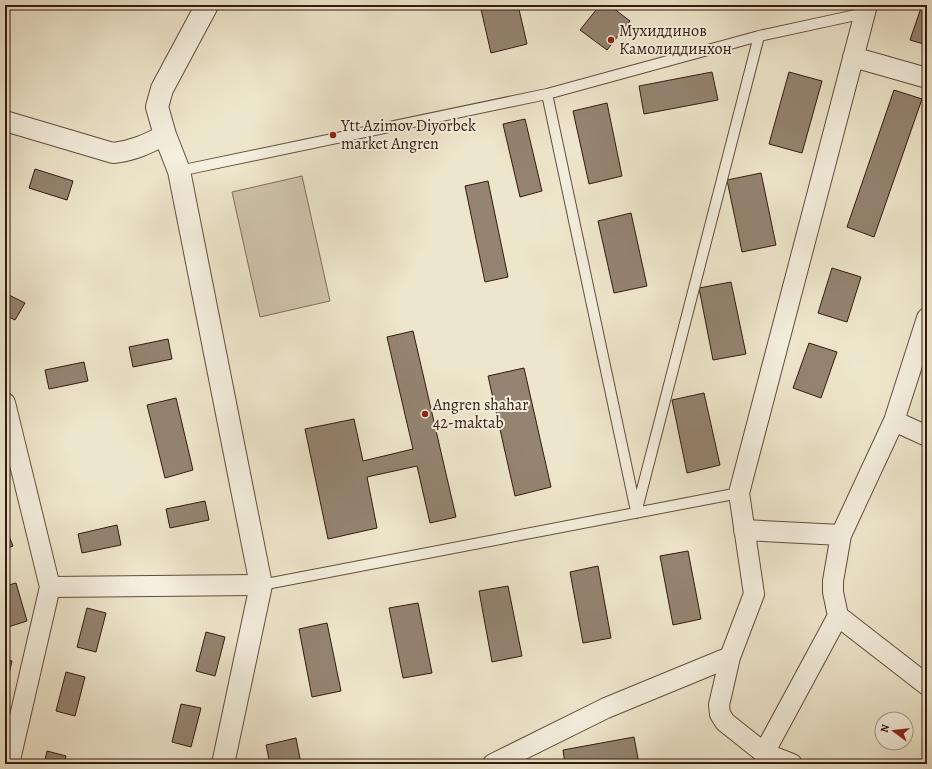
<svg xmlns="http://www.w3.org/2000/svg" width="932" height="769" font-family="Alegreya,serif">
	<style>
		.green { fill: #cec3ac; stroke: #806e5e }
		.building { fill: #948471; stroke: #331a0f }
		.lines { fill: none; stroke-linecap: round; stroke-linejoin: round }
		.service-casing { stroke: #624d3e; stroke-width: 12 }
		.minor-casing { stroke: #624d3e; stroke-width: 22 }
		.tertiary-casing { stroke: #624d3e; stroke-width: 24 }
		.service { stroke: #f4efde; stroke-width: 10 }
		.minor { stroke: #f4efde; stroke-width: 20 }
		.tertiary { stroke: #f4efde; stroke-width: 22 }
		.poi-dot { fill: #8f2418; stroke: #f4efde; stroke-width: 1.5 }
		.labels { text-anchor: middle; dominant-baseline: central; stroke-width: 4; stroke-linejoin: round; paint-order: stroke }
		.poi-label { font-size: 16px; fill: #331a0f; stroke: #f4efde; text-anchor: start }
	</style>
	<rect width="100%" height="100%" fill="#eee6cc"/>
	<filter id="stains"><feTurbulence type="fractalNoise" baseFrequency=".005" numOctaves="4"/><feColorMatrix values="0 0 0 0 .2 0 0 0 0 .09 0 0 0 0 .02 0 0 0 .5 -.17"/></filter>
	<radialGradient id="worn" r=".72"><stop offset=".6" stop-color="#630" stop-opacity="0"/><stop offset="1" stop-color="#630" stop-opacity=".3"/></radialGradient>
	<path class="green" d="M302 176 330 301 260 317 232 192Z"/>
	<path class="building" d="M480 5H518L527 44 491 53Z
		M600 5H609L630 21 607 50 580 30Z
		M922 5H927V45L910 40Z
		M712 72 718 100 644 114 639 86Z
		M789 72 822 81 802 153 769 144Z
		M894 90 922 99 874 237 847 227Z
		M607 103 622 176 589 184 573 111Z
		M525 119 542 191 520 197 503 124Z
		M35 169 73 181 67 200 29 188Z
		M761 173 776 245 742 252 727 180Z
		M488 181 508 277 485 282 465 186Z
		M631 213 647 286 614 293 598 221Z
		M832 268 861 277 847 322 818 313Z
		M731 282 746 354 713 360 699 288Z
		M5 293 25 303 15 320 5 315Z
		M413 331 456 517 430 523 417 466 367 477 377 528 328 539 305 429 354 419 363 461 413 449 387 337Z
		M168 339 172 359 133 367 129 347Z
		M809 343 837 352 821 398 793 388Z
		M84 362 88 381 49 389 45 370Z
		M524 368 551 487 515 496 488 376Z
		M704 393 720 465 687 473 672 400Z
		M176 398 193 470 165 478 147 405Z
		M205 501 209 520 170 528 166 509Z
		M117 525 121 545 82 553 78 534Z
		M5 526 13 546 5 549Z
		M688 551 701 619 673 625 660 556Z
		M598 566 611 638 583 643 570 572Z
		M16 583 27 621 8 627 5 616V586Z
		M508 586 522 656 492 662 479 591Z
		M418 603 432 673 403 678 389 608Z
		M87 608 106 613 96 652 77 647Z
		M327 623 341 691 312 697 299 629Z
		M206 632 225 637 215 676 196 671Z
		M5 659 12 661 5 690Z
		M66 672 85 677 75 716 56 711Z
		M181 704 201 708 191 747 172 742Z
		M634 737 639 764H565L563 750Z
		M296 738 301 764H270L266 745Z
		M47 751 66 756 64 764H44Z"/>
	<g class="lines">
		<defs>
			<path id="service" d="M547 94 636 511
				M179 171 547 94 759 36 865 13
				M636 513 759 36
				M261 585 739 493"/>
			<path id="minor" d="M853 57 927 78
				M5 121 113 153C133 151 147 144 165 135
				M5 403 50 587 9 764
				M894 421 927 436
				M744 530 841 535
				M50 587 261 585
				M838 616 927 685
				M764 753 838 616 833 592V581L841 535 894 421 927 318
				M493 764 606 708 730 657
				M792 764 764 753 725 722 720 714 719 705 730 657 754 594 739 493 867 5"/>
			<path id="tertiary" d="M207 5 162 89 157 107 165 135 179 171 261 585 223 764"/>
		</defs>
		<use href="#service" class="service-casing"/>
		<use href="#minor" class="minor-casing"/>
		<use href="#tertiary" class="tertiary-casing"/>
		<use href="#service" class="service"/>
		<use href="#minor" class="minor"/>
		<use href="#tertiary" class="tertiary"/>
	</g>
	<g class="poi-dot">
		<circle cx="611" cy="40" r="4"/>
		<circle cx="333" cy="135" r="4"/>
		<circle cx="425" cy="414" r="4"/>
	</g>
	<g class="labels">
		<g class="poi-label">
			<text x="619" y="31">Мухиддинов<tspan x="619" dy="18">Камолиддинхон</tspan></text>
			<text x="341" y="126">Ytt Azimov Diyorbek<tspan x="341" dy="18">market Angren</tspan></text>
			<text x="433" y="405">Angren shahar<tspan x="433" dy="18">42-maktab</tspan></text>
		</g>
	</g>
	<rect width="932" height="769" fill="none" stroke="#eee6cc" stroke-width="20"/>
	<rect x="6" y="6" width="920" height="757" fill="none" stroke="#331a0f" stroke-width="2"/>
	<rect x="10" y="10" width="912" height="749" fill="none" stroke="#331a0f"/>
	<g transform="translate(894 731) rotate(285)"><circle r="19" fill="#f4efde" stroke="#a79a8b"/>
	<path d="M0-3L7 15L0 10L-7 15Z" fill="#8f2418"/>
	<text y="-6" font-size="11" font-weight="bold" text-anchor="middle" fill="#331a0f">N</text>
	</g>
	<rect width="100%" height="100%" filter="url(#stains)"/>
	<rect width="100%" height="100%" fill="url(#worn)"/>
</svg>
